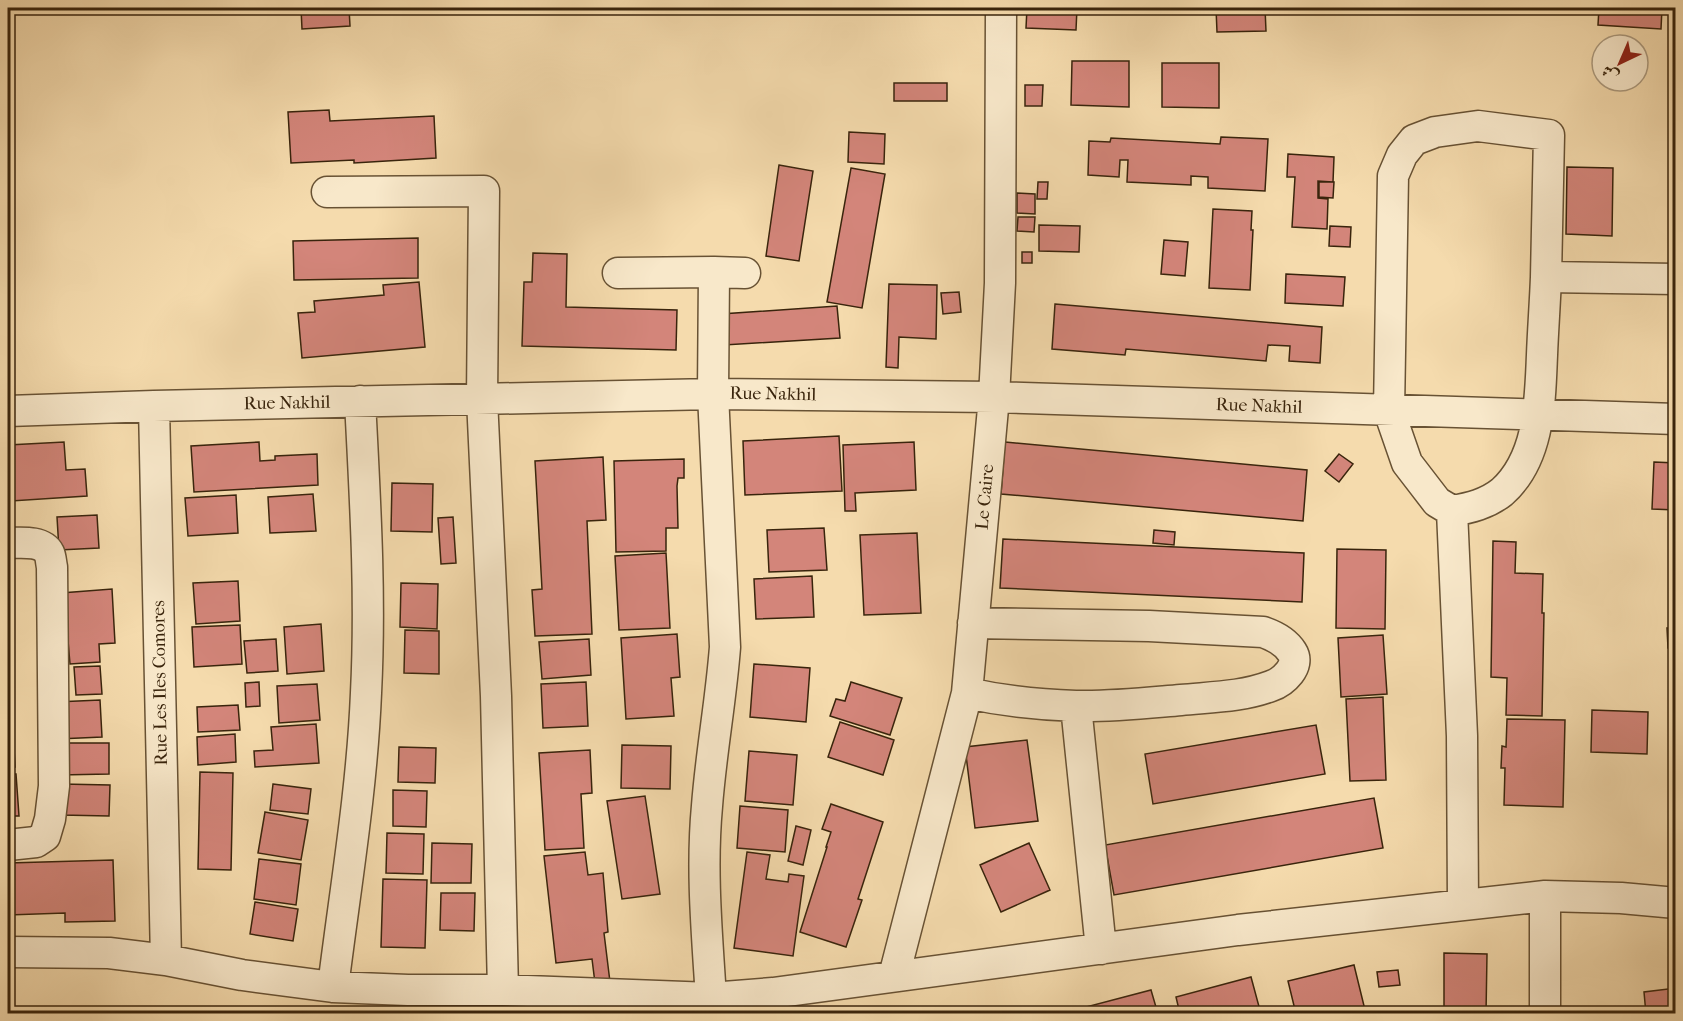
<svg xmlns="http://www.w3.org/2000/svg" width="1683" height="1021" font-family="'IM FELL French Canon',Amiri,serif">
	<style>
		.building { fill: #d3857a; stroke: #39240c; stroke-width: 1.5 }
		.lines { fill: none; stroke-linecap: round; stroke-linejoin: round }
		.street-casing { stroke: #685234; stroke-width: 33 }
		.street { stroke: #f8e8ca; stroke-width: 30 }
		.labels { text-anchor: middle; dominant-baseline: central; stroke-width: 4.5; stroke-linejoin: round; paint-order: stroke }
		.street-label { font-size: 18px; fill: #39240c; stroke: #f8e8ca }
	</style>
	<rect width="100%" height="100%" fill="#f5dbad"/>
	<filter id="stains"><feTurbulence type="fractalNoise" baseFrequency=".00333" numOctaves="4"/><feColorMatrix values="0 0 0 0 .2 0 0 0 0 .09 0 0 0 0 .02 0 0 0 .5 -.17"/></filter>
	<radialGradient id="worn" r=".72"><stop offset=".6" stop-color="#630" stop-opacity="0"/><stop offset="1" stop-color="#630" stop-opacity=".3"/></radialGradient>
	<path class="building" d="M301 8H349L350 26 302 29Z
		M1027 8H1077L1076 30 1026 28Z
		M1216 8H1265L1266 31 1217 32Z
		M1599 8H1662L1661 29 1598 25Z
		M1072 61H1129V107L1071 105Z
		M1162 63H1219V108L1162 107Z
		M894 83H947V101H894Z
		M1025 85H1043L1042 106H1025Z
		M329 110 330 121 434 116 436 158 354 163V160L291 163 288 112Z
		M849 132 885 134 884 164 848 162Z
		M1221 137 1268 139 1265 191 1208 188V177L1191 176V185L1127 182 1128 160H1120L1119 177 1088 175 1089 141 1110 142 1111 138 1220 144Z
		M1288 154 1334 157 1333 182 1318 181V198L1328 199 1327 229 1292 227 1295 177H1287Z
		M779 165 813 171 799 261 766 256Z
		M1567 167 1613 168 1612 236 1566 234Z
		M851 168 885 174 862 308 827 302Z
		M1038 182H1048L1047 199H1037Z
		M1319 182H1334L1333 198 1319 197Z
		M1017 193 1035 194V214L1017 213Z
		M1213 209 1252 211 1251 230H1253L1250 290 1209 288Z
		M1018 217H1035L1034 232 1017 231Z
		M1039 225 1080 226 1079 252 1039 251Z
		M1330 226 1351 227 1350 247 1329 246Z
		M418 238V278L294 280 293 241Z
		M1164 240 1188 242 1185 276 1161 274Z
		M1022 252H1032V263H1022Z
		M533 253 567 254 566 307 677 310 676 350 522 346 524 282H532Z
		M1286 274 1345 277 1343 306 1285 303Z
		M419 282 425 347 302 358 298 313 315 312 314 301 384 295 383 285Z
		M889 284 937 285 936 339 899 337 898 368 886 367Z
		M959 292 961 312 943 314 941 293Z
		M1055 304 1322 327 1320 363 1289 361 1290 346 1268 345 1266 361 1126 349 1125 355 1052 349Z
		M837 306 840 338 724 345 721 314Z
		M839 436 842 491 745 495 743 441Z
		M64 442 66 470 85 469 87 496 11 501 8 445Z
		M259 442 260 461 275 460V456L317 454 318 485 194 492 191 446Z
		M914 442 916 490 855 493 856 511H845L843 445Z
		M1005 442 1307 470 1303 521 1001 494Z
		M1339 454 1353 464 1339 482 1325 471Z
		M603 457 606 520 587 521 592 634 535 636 532 590 542 589 535 461Z
		M684 459V478H678L677 486 678 528H666V551L616 552 614 461Z
		M1654 462 1676 463V510L1652 509Z
		M392 483 433 484 432 532 391 531Z
		M313 494 316 531 270 533 268 497Z
		M236 495 238 533 188 536 185 498Z
		M97 515 99 548 59 550 57 517Z
		M453 517 456 563 441 564 438 518Z
		M824 528 827 570 769 572 767 530Z
		M1154 530 1175 532 1174 545 1153 543Z
		M917 533 921 613 864 615 860 535Z
		M1003 539 1304 553 1302 602 1000 588Z
		M1493 541 1516 542 1515 573 1543 574 1542 613H1544L1542 716 1506 715 1507 678 1491 677Z
		M1337 549 1386 550 1385 629 1336 628Z
		M1670 552H1676V604H1670Z
		M666 553 670 628 619 630 615 556Z
		M8 565H12L14 653H8Z
		M812 576 814 617 756 619 754 579Z
		M238 581 240 621 196 624 193 583Z
		M401 583 438 584 437 629 400 627Z
		M112 589 115 643 99 644 100 662 70 664 67 629 61 593Z
		M321 624 324 671 287 674 284 627Z
		M240 625 242 664 194 667 192 627Z
		M1667 628H1676V647L1668 648Z
		M405 630 439 631V674L404 673Z
		M677 634 680 677 671 678 674 716 626 719 621 638Z
		M1383 635 1387 694 1341 697 1338 638Z
		M276 639 278 671 247 673 244 641Z
		M589 639 591 675 542 679 539 642Z
		M754 664 810 668 806 722 750 717Z
		M100 666 102 694 76 695 74 667Z
		M259 682 260 706 246 707 245 683Z
		M586 682 588 726 543 728 541 684Z
		M851 682 902 698 890 735 830 716 836 699 845 701Z
		M317 684 320 720 279 723 277 686Z
		M1383 697 1386 780 1350 781 1346 699Z
		M100 700 102 737 58 739 56 702Z
		M238 705 240 730 198 732 197 707Z
		M12 710 15 767H8V711Z
		M1592 710 1648 712 1647 754 1591 752Z
		M1507 719 1565 720 1563 807 1504 805 1505 768H1501L1502 746 1506 747Z
		M840 722 894 740 883 775 828 757Z
		M316 724 319 763 255 767 254 751 273 750 271 727Z
		M1316 725 1325 774 1153 804 1145 754Z
		M235 734 236 762 198 765 197 737Z
		M1027 740 1038 821 975 828 965 747Z
		M59 743H109V774L59 775Z
		M622 745 671 746 670 789 621 788Z
		M399 747 436 748 435 783 398 782Z
		M590 750 592 793 581 794 584 848 545 850 539 753Z
		M749 751 797 755 793 805 745 801Z
		M200 772 233 773 231 870 198 869Z
		M8 774H16L19 816H8Z
		M61 784 110 785 109 816 61 815Z
		M273 784 311 789 308 814 270 810Z
		M393 790 427 791 426 827 393 826Z
		M645 796 660 894 622 899 607 801Z
		M1374 798 1383 848 1114 895 1105 845Z
		M831 804 883 822 858 899 862 900 846 947 800 932 827 847H826L831 832 822 829Z
		M740 806 788 810 785 852 737 848Z
		M265 812 308 820 301 860 258 853Z
		M796 826 811 830 803 865 788 861Z
		M387 833 424 834 423 874 386 873Z
		M432 843 472 844 471 883H431Z
		M1029 843 1050 890 1001 912 980 865Z
		M585 852 588 875 603 873 608 932 604 933 610 982 595 983 592 959 556 963 544 856Z
		M747 852 770 855 766 879 788 882 789 874 804 876 793 956 734 948Z
		M259 859 301 864 296 905 254 899Z
		M113 860 115 921 65 922V913L8 915V863Z
		M383 879 427 880 425 948 381 947Z
		M441 893H475L474 931 440 930Z
		M255 902 298 909 293 941 250 934Z
		M1444 953 1487 954 1486 1014H1444Z
		M1354 965 1366 1014H1296L1288 981Z
		M1398 970 1400 985 1379 987 1377 972Z
		M1251 977 1261 1014H1180L1176 997Z
		M1676 988V1014H1646L1644 992Z
		M1151 990 1158 1014H1087L1086 1007Z
		M1055 1008 1056 1014H1025Z"/>
	<g class="lines">
		<defs>
			<path id="street" d="M327 192 484 191 482 399 496 696 503 990
				M714 272 745 273
				M618 273 714 272 713 394 725 647C721 700 711 753 707 806 701 870 707 934 711 998
				M154 406 166 960
				M8 411 154 406 713 394 994 397 1676 419
				M1452 511C1470 508 1487 504 1502 492 1540 458 1540 401 1542 355 1543 329 1545 303 1546 277L1676 279
				M8 543C20 543 42 540 49 553 51 557 51 563 52 567L54 786 50 819 45 836 36 842 8 845
				M967 693C1003 701 1039 705 1076 706 1111 707 1146 703 1181 700 1211 697 1242 697 1271 686 1283 682 1301 666 1292 652 1285 641 1275 636 1263 632L1149 626 973 623
				M1076 706 1101 949
				M1545 896V1014
				M1463 905 1462 736 1452 511 1437 502 1407 463 1389 411 1393 176 1402 155 1414 140 1435 132 1478 126 1549 135 1546 277
				M8 952 109 953 166 960 242 975 333 987 408 990H503L711 998 773 993 1238 930 1545 896 1621 898 1676 903
				M894 976 967 693 994 397 1000 283 1001 8
				M333 987C345 890 362 791 366 693 371 595 365 498 360 401"/>
		</defs>
		<use href="#street" class="street-casing"/>
		<use href="#street" class="street"/>
	</g>
	<g class="labels">
		<g class="street-label">
			<text transform="translate(773 394) rotate(1)">Rue Nakhil</text>
			<text transform="translate(287 403) rotate(-1)">Rue Nakhil</text>
			<text transform="translate(1259 406) rotate(2)">Rue Nakhil</text>
			<text transform="translate(985 497) rotate(-85)">Le Caire</text>
			<text transform="translate(160 683) rotate(-91)">Rue Les Iles Comores</text>
		</g>
	</g>
	<rect width="1683" height="1021" fill="none" stroke="#f5dbad" stroke-width="30"/>
	<rect x="9" y="9" width="1665" height="1003" fill="none" stroke="#39240c" stroke-width="3"/>
	<rect x="15" y="15" width="1653" height="991" fill="none" stroke="#39240c" stroke-width="1.5"/>
	<g transform="translate(1620 63) rotate(224)"><circle r="28" fill="#f8e8ca" stroke="#ac9a7e" stroke-width="1.5"/>
	<path d="M0-4.5L10 22L0 15L-10 22Z" fill="#8f2418"/>
	<text y="-9" font-size="16" font-weight="bold" text-anchor="middle" fill="#39240c">ش</text>
	</g>
	<rect width="100%" height="100%" filter="url(#stains)"/>
	<rect width="100%" height="100%" fill="url(#worn)"/>
</svg>
